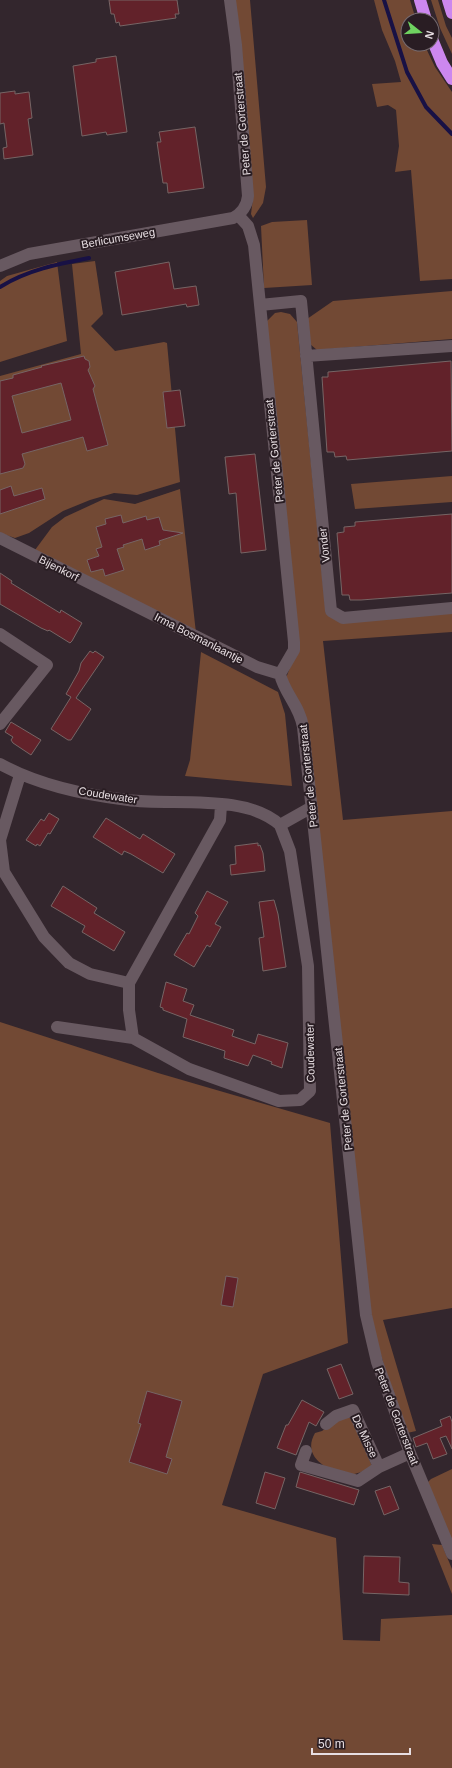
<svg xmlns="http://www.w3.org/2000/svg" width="452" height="1768" font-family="Arial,sans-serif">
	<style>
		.green { fill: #724934 }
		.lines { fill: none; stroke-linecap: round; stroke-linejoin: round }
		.stream { stroke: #181145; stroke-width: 4 }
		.building { fill: #62222a; stroke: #766565; fill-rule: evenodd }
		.minor { stroke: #685961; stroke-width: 12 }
		.highway { stroke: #cc87ef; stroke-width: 12 }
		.labels { text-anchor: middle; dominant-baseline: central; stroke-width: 4; stroke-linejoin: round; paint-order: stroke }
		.street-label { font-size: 11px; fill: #e7dee2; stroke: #291d23 }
	</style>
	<rect width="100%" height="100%" fill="#33262d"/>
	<path class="green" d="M235 0H250L266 187 263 203 253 218 251 214 253 198Z
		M374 0H410L416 20H408V44H424L435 67 452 92V279L420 281 411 170 395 172 399 146 396 110 388 105 377 107 372 84 401 82 395 61 382 30Z
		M431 0H438L446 26 452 38V54L440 28Z
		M307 220 312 285 264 288 261 226 272 222Z
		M95 261 103 314 91 326 115 351 164 342 167 343 180 482 137 495 114 493 90 500 63 511 29 533 15 538 0 533V376L81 354 72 264Z
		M57 262 67 341 0 362V281L7 276Z
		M452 291V339L317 350 310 344 307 319 333 301Z
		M281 312 290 314 297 322 326 614 452 611V632L323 641 343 820 452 811V1308L383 1320 416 1431 407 1433 394 1398 371 1322 307 724 286 678 291 665 265 323 275 313Z
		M452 476V502L355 509 351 484Z
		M180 489 196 633 35 550 52 527 65 517 104 499 135 504Z
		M201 652 278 692 285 714 292 786 185 776 190 760Z
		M0 1022 158 1073 330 1123 348 1343 263 1374 222 1505 336 1538 343 1640 380 1641 381 1619 452 1615V1768H0Z
		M347 1417 352 1419 372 1466C365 1470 358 1475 349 1474 328 1472 301 1457 315 1433L322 1431 335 1421Z
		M452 1469V1545L427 1483 431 1479Z
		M432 1544 442 1545 452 1569V1594Z"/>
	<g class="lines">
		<path class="stream" d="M384 0 407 72 426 107 452 134
			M0 287C27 270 58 264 89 258"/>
	</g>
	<path class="building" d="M109 0H177L179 14H175L176 18 120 26 119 22 116 23 114 14H111Z
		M116 56 127 132 107 135 106 132 82 136 73 66 96 62V59Z
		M15 91V94L29 92 32 118 28 119 33 155 4 159 3 148 7 147 4 123 0 124V93Z
		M195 127 204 188 168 193 167 183H163L160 163 157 142H161L159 132Z
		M169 262 174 289 196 286 199 305 187 307 186 304 122 315 115 272Z
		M84 356 85 359 89 361 90 367 88 370 95 386 93 389 108 445 87 451 83 437 22 454 25 464 23 468 0 474V381L13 378V375L42 367 41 366ZM61 383 71 420 22 433 12 396Z
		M451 361 452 451 347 460 346 456 335 457 334 452H327L322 377H328V372Z
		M180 390 185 426 167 428 163 392Z
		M255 454 266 550 241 553 236 493 229 494 225 457Z
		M11 486 14 496 42 488 45 499 0 514V490Z
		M452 514V593L361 600H350L349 595H342L337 533 344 532V527L355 526V522Z
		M121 515 123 523 146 516 147 520 159 517 163 530 183 533 159 541 160 545 145 550 142 539 123 545 124 547 117 549 124 570 105 576 103 569 91 572 87 560 99 556 96 549 102 547 96 527 106 524 105 519Z
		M0 573 12 581 11 583 60 613 61 610 82 623 72 641 70 643 49 630 48 631 41 628 0 604Z
		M90 651 93 653 95 651 104 657 76 698 91 709 71 740H68L51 729 71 697 66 694 79 671 81 663Z
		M11 722 41 740 31 755 13 743 11 740 13 737 5 732Z
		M49 813 59 819 50 834 48 833 40 846 37 844 36 846 26 840 41 819 44 821Z
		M106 818 140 839 143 834 175 854 163 873 131 854 124 851 122 855 93 837Z
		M258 843V846L260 845 263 853 265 871 231 875 230 865 236 864 235 846Z
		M63 886 97 908 94 913 125 932 114 951 82 932 85 926 51 906Z
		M207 891 228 902 215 924 221 927 210 947 207 945 194 967 174 955 187 933 189 934 198 916 195 913Z
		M274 900 278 914 286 967 263 971 259 938 264 937 259 902Z
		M166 982 187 989 183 1001 194 1005 190 1015 234 1030 232 1036 255 1044 258 1034 288 1043 282 1068 271 1064 272 1062 253 1055 248 1066 224 1058 225 1051 183 1037 187 1019 163 1010V1008L160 1007Z
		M226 1276 238 1278 233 1307 221 1305Z
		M341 1364 353 1394 339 1399 327 1369Z
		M147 1391 182 1401 166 1457 172 1459 167 1474 129 1462 141 1424 138 1423Z
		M302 1400 324 1412 316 1426 309 1422 296 1455 277 1448 286 1425H288Z
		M450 1416 452 1422V1449L446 1436 440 1438 447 1454 433 1459 427 1443 416 1447 413 1438 442 1426 440 1420Z
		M265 1472 285 1478 275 1509 256 1503Z
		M300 1472 359 1490 354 1505 296 1487Z
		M390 1486 399 1509 384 1515 375 1491Z
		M364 1556 400 1557 399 1582 409 1583V1595L363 1593Z"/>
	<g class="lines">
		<path class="minor" d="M238 215 248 226 254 245 294 642V650L280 674C284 693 300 706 303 727L366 1315 377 1362 410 1453 452 1554
			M0 266 29 254 233 218C242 213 247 206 248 196L236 45 230 0
			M260 305 301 301 331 611 343 618 452 608
			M306 356 452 346
			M0 538 257 667 280 674
			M0 634 47 665 0 724
			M0 764C38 785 85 795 128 800 171 806 246 793 280 825L312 807
			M20 775 0 840 4 872 44 937 69 963 90 974 129 983
			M57 1027 133 1038 189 1069 279 1101 300 1100 310 1091 308 966 290 851 280 825
			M133 1038 129 1010V983L220 820 221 805
			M326 1424 336 1416 353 1410 379 1467
			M306 1451 301 1465 358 1481 379 1467 410 1453"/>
		<path class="highway" d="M420 0 426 20
			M448 0 452 13
			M432 39 442 63 452 79"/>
	</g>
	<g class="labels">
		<g class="street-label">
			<text transform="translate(242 124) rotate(-95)">Peter de Gorterstraat</text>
			<text transform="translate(118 238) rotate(-10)">Berlicumseweg</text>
			<text transform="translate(274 451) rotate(-96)">Peter de Gorterstraat</text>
			<text transform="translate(324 545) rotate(-96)">Vonder</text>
			<text transform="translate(59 568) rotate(27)">Bijenkorf</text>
			<text transform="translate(199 638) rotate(27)">Irma Bosmanlaantje</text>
			<text transform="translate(308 776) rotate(-96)">Peter de Gorterstraat</text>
			<text transform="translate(108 795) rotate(9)">Coudewater</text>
			<text transform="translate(310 1053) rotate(-91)">Coudewater</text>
			<text transform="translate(343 1099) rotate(-96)">Peter de Gorterstraat</text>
			<text transform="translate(397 1416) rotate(69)">Peter de Gorterstraat</text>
			<text transform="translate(365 1436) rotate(65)">De Misse</text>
		</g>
	</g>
	<g transform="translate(420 32) rotate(107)"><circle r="19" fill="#291d23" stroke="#756a6f"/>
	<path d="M0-3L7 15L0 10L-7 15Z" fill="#6fd360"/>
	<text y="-6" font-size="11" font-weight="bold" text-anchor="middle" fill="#e7dee2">N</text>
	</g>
	<path d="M312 1748v6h98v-6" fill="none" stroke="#e7dee2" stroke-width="2"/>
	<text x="318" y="1748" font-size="12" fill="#e7dee2" stroke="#291d23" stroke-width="3" paint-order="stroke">50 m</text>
</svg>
